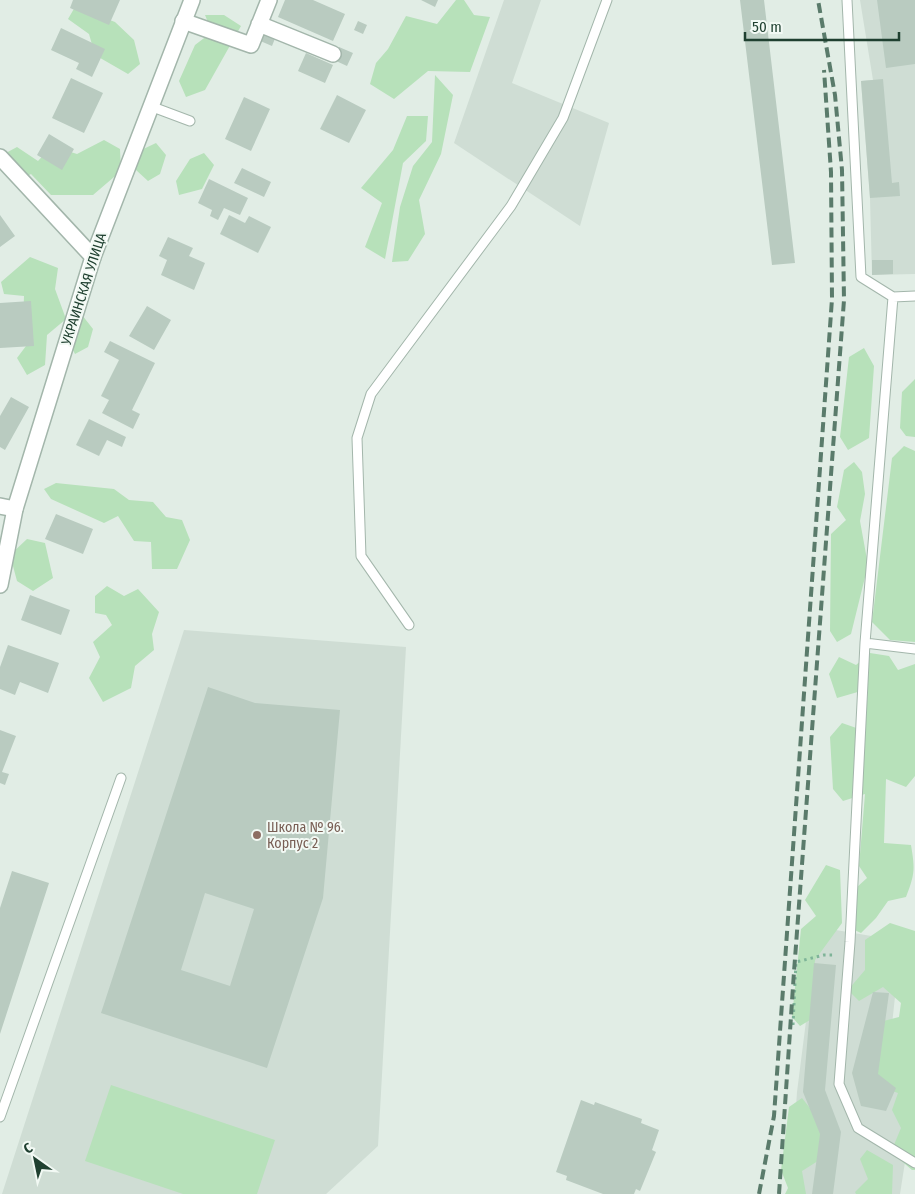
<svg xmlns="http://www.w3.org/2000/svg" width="915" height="1194" font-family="'Fira Sans Condensed',sans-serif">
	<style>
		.built { fill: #cfddd4 }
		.green { fill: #b7e1ba }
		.building { fill: #b9cbc0; fill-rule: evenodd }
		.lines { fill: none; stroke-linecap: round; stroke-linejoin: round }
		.service-casing { stroke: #a3b6ab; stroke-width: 11 }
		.minor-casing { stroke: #a3b6ab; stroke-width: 18 }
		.tertiary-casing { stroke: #a3b6ab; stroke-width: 18 }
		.path { stroke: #7eb498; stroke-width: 3; stroke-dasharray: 2.5 4; stroke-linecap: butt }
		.service { stroke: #fff; stroke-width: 9 }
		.minor { stroke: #fff; stroke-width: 15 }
		.tertiary { stroke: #fff; stroke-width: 15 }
		.rail { stroke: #5a7b6b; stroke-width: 4; stroke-dasharray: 10 5; stroke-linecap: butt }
		.education-dot { fill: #8d6e63; stroke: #f2f9f4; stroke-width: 2 }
		.labels { text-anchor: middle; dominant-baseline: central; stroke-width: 4; stroke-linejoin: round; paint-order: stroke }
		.street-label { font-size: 14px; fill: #1f4030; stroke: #f2f9f4 }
		.education-label { font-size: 14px; fill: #785e54; stroke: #f2f9f4; text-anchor: start }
	</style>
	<rect width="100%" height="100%" fill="#e1ede5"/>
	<path class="built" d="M504 0H541L512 83 609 123 580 226 454 143Z
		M860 0H915V274L872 275 870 198 861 81 873 80Z
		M184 630 406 647 378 1146 326 1194H2Z
		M818 927 901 941 887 1071 914 1105 900 1194H790L797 1092Z"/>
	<path class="green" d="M456 0H464L474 15 490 17 470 72 428 71 394 99 370 84 376 63 388 49 406 16 437 24Z
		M75 7 115 22 134 40 140 64 128 74 95 55 89 34 68 19Z
		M205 15H224L241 26 205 90 186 97 179 81 195 45 212 32Z
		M435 75 453 95 441 154 419 200 425 234 408 261 392 262 400 207 413 166 432 142Z
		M407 116H428L426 141 403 163 385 259 365 247 382 203 361 188 393 150Z
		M104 140 120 149 121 171 93 195H51L31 174 18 181 1 171 4 154 17 147 38 161 52 146 77 154Z
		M156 143 166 155 160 174 148 181 136 170 137 152Z
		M204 153 214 165 202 189 179 195 176 181 190 159Z
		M30 257 58 268 55 289 66 319 47 335 45 365 27 375 17 358 32 338 23 324 24 296 4 294 1 282Z
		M82 315 93 329 88 347 75 354 69 342Z
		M864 348 874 366 869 438 848 450 840 437 849 357Z
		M915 379V437L906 436 900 428 902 392Z
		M904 446 915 451V642L890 640 872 622 892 458Z
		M854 462 862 472 865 494 860 521 868 565 851 634 837 642 830 631 831 534 846 520 837 507 844 470Z
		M56 483 114 489 129 500 153 502 166 517 182 520 190 540 177 569H152L151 542 134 541 118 516 104 523 51 499 44 489Z
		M27 539 45 543 53 578 33 591 17 581 10 555Z
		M107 586 124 596 138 589 159 612 152 634 154 650 135 666 131 688 103 702 89 678 100 657 93 642 112 625 106 615 95 613V596Z
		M870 653 889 656 898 670 915 664V776L906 787 886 779 884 843 911 845C915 869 915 874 906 897L888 901 876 918 861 933 848 927 856 888 867 878 859 866 865 794 843 801 833 789 830 737 842 723 865 731 868 689 837 698 829 674 839 657 856 665Z
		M826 865 840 870 842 923 815 960 810 1020 800 1026 792 1017 801 929 816 916 805 900Z
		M890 923 915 931V1170H912L891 1152 901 1128 892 1110 898 1093 869 1083 868 1025 899 1017 901 1003 883 987 859 1001 848 990 865 970V940Z
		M111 1085 275 1140 257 1194H183L85 1161Z
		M802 1098 828 1131 829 1154 802 1171 806 1194H785L788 1188 781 1170 789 1107Z
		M867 1150 893 1165 892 1194H856L855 1192 868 1179 860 1159Z"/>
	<path class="building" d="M73 0H120L109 25 70 8Z
		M285 0H313L345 14 333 41 278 17Z
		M421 0H438L435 7Z
		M740 0H764L795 263 772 265Z
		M877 0H915V64L886 68Z
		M358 21 367 25 363 34 354 30Z
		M61 28 105 49 92 77 76 69 79 63 51 50Z
		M262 30 276 36 272 46 258 40Z
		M339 47 353 53 347 66 334 60Z
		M306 53 333 65 325 83 298 71Z
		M71 78 103 93 84 133 52 118Z
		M883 79 892 183 899 182 900 196 870 198 861 81Z
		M337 95 366 110 349 143 320 129Z
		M244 97 270 109 251 151 225 139Z
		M49 134 74 149 62 170 37 155Z
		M242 168 271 182 264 197 234 183Z
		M209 179 248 198 240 215 224 208 218 220 210 216 212 210 198 203Z
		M0 215 15 236 0 247Z
		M229 215 245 223 249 216 271 227 258 253 220 234Z
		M168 237 193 248 189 256 205 263 194 290 161 275 167 260 159 256Z
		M872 260H893V274L872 275Z
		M31 301 34 346 0 348V303Z
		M147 306 171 320 154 350 129 336Z
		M110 341 155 363 132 410 140 414 133 429 102 413 109 400 101 396 119 360 104 352Z
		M11 397 29 407 5 450 0 447V416Z
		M89 419 126 437 122 447 107 440 99 456 76 445Z
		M56 514 93 529 83 554 45 539Z
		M30 595 70 610 61 635 21 620Z
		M8 645 59 663 48 693 20 682 15 695 0 689V667Z
		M208 687 255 703 340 710 323 898 267 1068 101 1013ZM205 893 254 909 230 986 181 970Z
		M0 730 16 736 2 772 9 774 5 785 0 783Z
		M12 871 49 883 0 1034V908Z
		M814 963 836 965 825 1090 841 1132 833 1194H812L820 1134 803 1092Z
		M873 992 889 993 878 1074 896 1088 886 1111 861 1106 852 1073Z
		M581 1100 594 1105 595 1102 642 1119 641 1123 659 1130 652 1150 656 1152 640 1191 636 1189 634 1194H603L566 1180 567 1176 556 1172Z"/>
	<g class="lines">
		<defs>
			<path id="service" d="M847 0 861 277 893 297 865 643 850 942 839 1084 858 1128 915 1163
				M150 106 190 121
				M893 297 915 296
				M409 625 361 556 357 438 371 394 511 206 563 118 607 0
				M865 643 915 649
				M0 1117 121 778"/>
			<path id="minor" d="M183 21 251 45 269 0
				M259 24 333 54
				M0 157 93 257
				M0 506 15 509"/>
			<path id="tertiary" d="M0 585 15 509 93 257 192 0"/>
		</defs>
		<use href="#service" class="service-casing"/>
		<use href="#minor" class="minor-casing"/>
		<use href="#tertiary" class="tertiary-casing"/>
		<path class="path" d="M793 1025 796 962 824 955H836"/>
		<use href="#service" class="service"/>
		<use href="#minor" class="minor"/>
		<use href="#tertiary" class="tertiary"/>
		<path class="rail" d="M759 1194 774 1116 832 299 831 172 824 70
			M779 1194 794 972 844 300 842 170 835 95 818 0"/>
	</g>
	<circle class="education-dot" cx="257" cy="835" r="5"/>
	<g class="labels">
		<g class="street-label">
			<text transform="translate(84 289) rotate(-72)">УКРАИНСКАЯ УЛИЦА</text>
		</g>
		<g class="education-label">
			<text x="267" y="827">Школа № 96.<tspan x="267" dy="16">Корпус 2</tspan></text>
		</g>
	</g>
	<g transform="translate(35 1159) rotate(327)" stroke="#f2f9f4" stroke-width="4" paint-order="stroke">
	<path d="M0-4L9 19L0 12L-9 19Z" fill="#1f4030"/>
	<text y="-8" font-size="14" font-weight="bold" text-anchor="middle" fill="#1f4030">С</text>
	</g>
	<path d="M745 32v8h154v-8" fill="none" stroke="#1f4030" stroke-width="2.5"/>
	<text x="752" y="32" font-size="15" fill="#1f4030" stroke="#f2f9f4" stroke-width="4" paint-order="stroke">50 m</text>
</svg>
